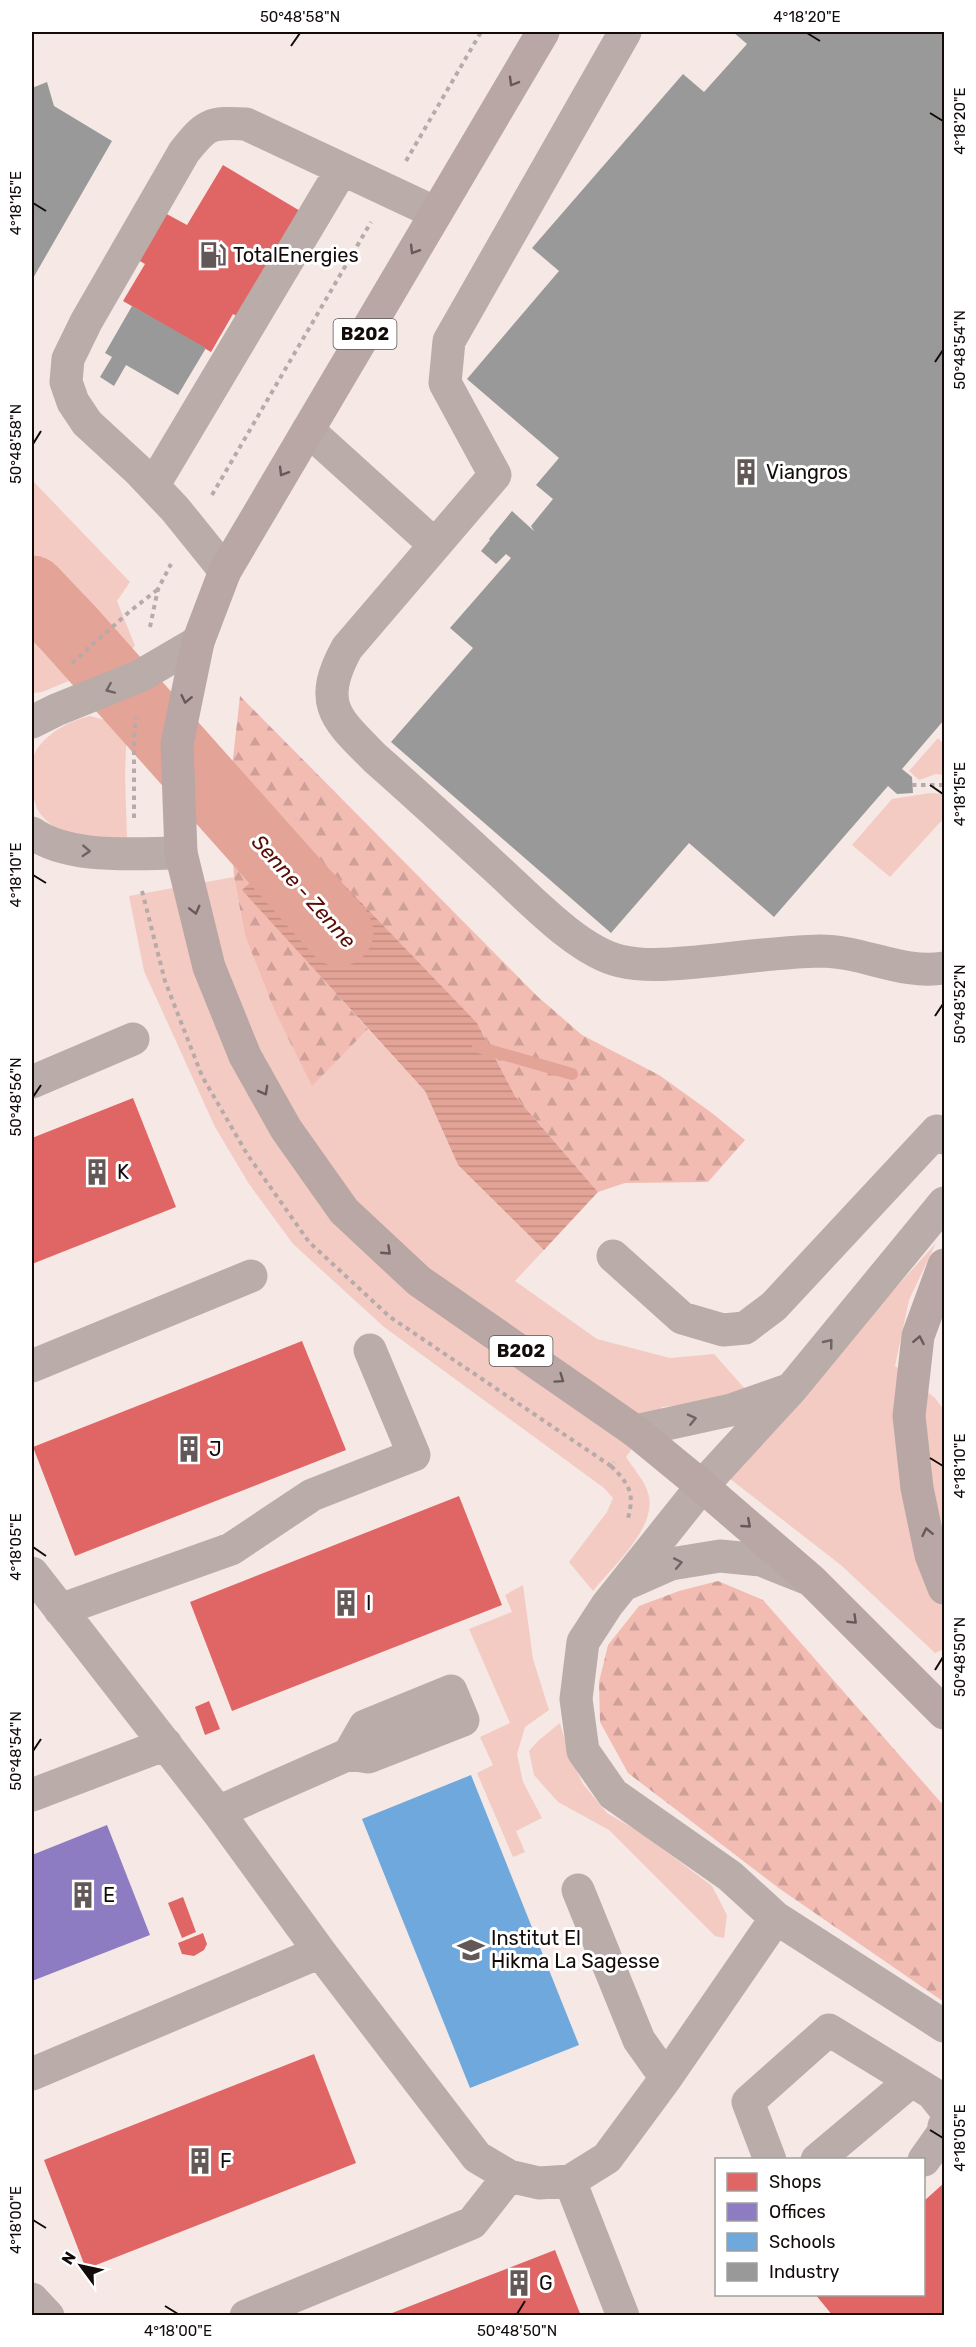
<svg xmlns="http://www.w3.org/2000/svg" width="976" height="2347" font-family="Rubik,sans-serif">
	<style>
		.green { fill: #f3cbc3 }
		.forest { fill: url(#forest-firs) }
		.water { fill: url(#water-rules) }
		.shops { fill: #e06666 }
		.offices { fill: #8e7cc3 }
		.schools { fill: #6fa8dc }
		.industry { fill: #999 }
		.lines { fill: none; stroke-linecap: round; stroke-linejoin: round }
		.stream { stroke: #e3a397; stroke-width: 12 }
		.river { stroke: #e3a397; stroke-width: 69 }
		.path { stroke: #b6aba9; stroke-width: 4; stroke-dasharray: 4.5 4.5; stroke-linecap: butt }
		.minor { stroke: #b9aca9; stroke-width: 33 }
		.highway { stroke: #b8a7a4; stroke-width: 33 }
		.oneway { stroke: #665957 }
		.oneway2 { stroke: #6e6461 }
		.ticks { fill: none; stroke: #130b0a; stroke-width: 2 }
		.labels { text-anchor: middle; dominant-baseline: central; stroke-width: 6; stroke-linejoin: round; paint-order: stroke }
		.shield { fill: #fff; stroke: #5a5454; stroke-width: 1.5 }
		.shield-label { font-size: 18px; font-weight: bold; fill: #130b0a }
		.poi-label { font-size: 20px; fill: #130b0a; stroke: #fff; text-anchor: start }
		.water-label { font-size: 21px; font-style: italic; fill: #590c03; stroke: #fff }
		.neatline { fill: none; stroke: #130b0a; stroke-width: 2 }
		.ticks-label { font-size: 15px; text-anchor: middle; fill: #130b0a }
	</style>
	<defs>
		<pattern id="forest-firs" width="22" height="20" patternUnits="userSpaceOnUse" patternTransform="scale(1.5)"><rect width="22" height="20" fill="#f2bcb2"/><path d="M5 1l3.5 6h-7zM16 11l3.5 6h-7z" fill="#cfa098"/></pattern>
		<pattern id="water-rules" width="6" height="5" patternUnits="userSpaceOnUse" patternTransform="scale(1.5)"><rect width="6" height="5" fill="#e3a397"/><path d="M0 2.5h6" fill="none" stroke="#c28b81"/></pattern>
	</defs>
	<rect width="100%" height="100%" fill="#f6e8e5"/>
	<path class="green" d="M32 480 130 582 117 601 135 646 112 663 42 692 32 693Z
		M90 716 127 726 125 774 127 839C105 840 84 843 64 833 57 830 43 819 39 812 31 799 28 762 37 749 50 731 69 721 90 716Z
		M938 738 944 744V775L936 774 919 780 909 771Z
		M930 793 944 794V818L890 877 852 845 892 799Z
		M234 877 245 936 275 1012 312 1085 368 1029 425 1091 458 1165 544 1250 515 1281 597 1339 670 1358 714 1354 746 1390 708 1403 662 1407 626 1457C633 1468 645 1481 648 1493 659 1526 612 1567 593 1591L569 1562 607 1512 613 1498 604 1488 384 1327 293 1244 249 1184 215 1127 144 971 129 896Z
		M936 1243 909 1300 895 1366 935 1398 944 1410V1649L935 1653 842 1566 729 1478 778 1419Z
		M523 1585 533 1659 549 1710 525 1727 517 1754 523 1782 542 1818 516 1831 525 1852 513 1857 477 1773 493 1765 480 1737 510 1723 469 1629 512 1612 505 1595Z
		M560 1723 568 1752 583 1784 607 1813 643 1834 712 1886 727 1915 724 1938 715 1936 609 1830 558 1802 534 1775 529 1751 539 1740Z"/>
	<path class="forest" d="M240 696 537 996 582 1035 659 1075 712 1113 745 1140 708 1182 625 1183 598 1192 515 1096 477 1023 243 890 368 1029 312 1086 275 1012 245 936 234 877 229 794Z
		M718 1581 763 1600 944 1806V2002L780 1889 628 1773 600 1722 599 1682 608 1645 639 1606 679 1591Z"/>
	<path class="water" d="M299 838 477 1023 515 1096 598 1192 544 1250 458 1165 425 1091 242 890Z"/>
	<path class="shops" d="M223 165 317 221 254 326 233 314 211 352 123 301 145 264 112 245 139 199 187 225Z
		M133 1098 176 1207 32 1264V1138Z
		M302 1341 346 1450 75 1556 33 1447Z
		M459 1496 502 1605 232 1711 190 1602Z
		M209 1701 220 1729 205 1735 195 1707Z
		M183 1897 196 1932 182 1938 168 1903Z
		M203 1933 207 1944 204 1950 194 1956 182 1954 178 1943Z
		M314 2054 356 2163 86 2269 44 2160Z
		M944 2183V2316H833L815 2294H924V2201Z
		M555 2250 581 2316H387V2315Z"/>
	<path class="offices" d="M107 1825 150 1935 32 1981V1855Z"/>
	<path class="schools" d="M471 1775 579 2045 470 2088 362 1819Z"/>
	<path class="industry" d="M733 32H944V720L902 769 912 777 913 793 897 794 888 786 774 917 689 843 611 933 391 742 473 648 450 628 511 558 506 554 496 564 481 551 490 540 489 539 512 511 534 531 531 526 553 499 536 485 559 458 467 379 559 271 532 248 683 74 704 92 747 44Z
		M47 82 54 106 112 141 32 280V88Z
		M132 306 206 348 178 395 126 365 114 386 100 377 112 357 105 353Z"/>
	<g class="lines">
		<path class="stream" d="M478 1047 572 1074"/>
		<path class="river" d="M32 590 70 630 339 932"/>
		<path class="path" d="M406 161 481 32
			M212 495 371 222
			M150 627 158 589 171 564
			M72 663 129 612 157 590
			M912 785H944
			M134 818V738L136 718
			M142 891 165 981 202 1076 247 1154 309 1242 390 1317 611 1466 614 1462
			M611 1466C629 1484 635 1493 628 1518"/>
		<path class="minor" d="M625 32 449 341 445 383 495 475 347 648C316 704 336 719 376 759 417 795 457 832 497 869 530 899 578 951 620 961 645 967 672 964 697 962 738 958 779 952 820 951 863 951 902 975 944 968
			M308 430 435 545
			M153 486 342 169
			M225 571 175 509 139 471 87 423 73 402 66 382 68 359 86 322 184 152C206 124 210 122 246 124L436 213
			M32 722 56 710 140 676 198 642
			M32 833C70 860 135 853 181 853
			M32 1082 133 1039
			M944 1203 792 1388 702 1486 607 1605 583 1642 576 1699 583 1751 613 1794 730 1876 776 1918 944 2026
			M613 1256 682 1318 723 1330 745 1328 774 1306 937 1131 944 1138
			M32 1366 251 1276
			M635 1431 731 1410 788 1390
			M32 1573 218 1812 320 1952 477 2157 509 2176 539 2183 570 2181 607 2158 666 2078 776 1918
			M628 1583 671 1564 720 1556 761 1560 806 1578
			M60 1610 231 1549 312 1495 414 1455 370 1350
			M32 1795 166 1744
			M218 1812 349 1754 368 1757 463 1720 451 1691 365 1726 349 1754
			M578 1890 639 2040 666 2078
			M32 2074 320 1952
			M770 2160 748 2102 829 2030 932 2093 944 2108
			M817 2160 911 2081
			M924 2160 943 2133 944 2126
			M570 2181 623 2316
			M32 2299 48 2316
			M246 2316 472 2223 509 2176"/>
		<path class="highway" d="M543 32 225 571 198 642 177 744 181 853 209 967 245 1056 286 1129 344 1211 419 1281 635 1431 702 1486 811 1580 944 1713
			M944 1265 918 1336 909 1416 917 1488 931 1555 944 1588"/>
	</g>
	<defs><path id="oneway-chevron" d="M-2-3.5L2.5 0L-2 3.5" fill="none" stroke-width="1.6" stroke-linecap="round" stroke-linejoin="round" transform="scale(1.5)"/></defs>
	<g class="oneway">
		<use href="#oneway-chevron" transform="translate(513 82) rotate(120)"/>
		<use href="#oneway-chevron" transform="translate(414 250) rotate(121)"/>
		<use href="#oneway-chevron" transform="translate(283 472) rotate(121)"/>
		<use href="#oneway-chevron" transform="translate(186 699) rotate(102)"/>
		<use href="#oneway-chevron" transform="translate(195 910) rotate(76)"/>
		<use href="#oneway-chevron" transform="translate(264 1091) rotate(61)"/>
		<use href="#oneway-chevron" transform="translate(387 1251) rotate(43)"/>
		<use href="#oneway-chevron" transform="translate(919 1340) rotate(-79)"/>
		<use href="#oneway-chevron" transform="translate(560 1379) rotate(35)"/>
		<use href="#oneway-chevron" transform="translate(747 1524) rotate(41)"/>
		<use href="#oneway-chevron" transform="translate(927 1532) rotate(-102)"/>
		<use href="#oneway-chevron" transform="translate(853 1620) rotate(44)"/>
	</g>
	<g class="oneway2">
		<use href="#oneway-chevron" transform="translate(110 689) rotate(157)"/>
		<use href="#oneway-chevron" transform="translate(86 851) rotate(3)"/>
		<use href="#oneway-chevron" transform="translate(829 1343) rotate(-51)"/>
		<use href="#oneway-chevron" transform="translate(692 1419) rotate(-13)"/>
		<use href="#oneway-chevron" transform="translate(678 1563) rotate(-11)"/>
	</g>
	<path class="ticks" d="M807 33 820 41M291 46 300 33M930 113 943 121M33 203 46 211M935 362 943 350M33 444 41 431M930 785 943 794M33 875 46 883M935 1016 943 1004M33 1097 41 1085M930 1458 943 1466M33 1547 46 1556M935 1670 943 1657M33 1751 41 1739M930 2130 943 2138M33 2220 46 2228M165 2306 178 2314M517 2314 525 2301"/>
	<defs>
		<symbol id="fuel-bare" viewBox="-9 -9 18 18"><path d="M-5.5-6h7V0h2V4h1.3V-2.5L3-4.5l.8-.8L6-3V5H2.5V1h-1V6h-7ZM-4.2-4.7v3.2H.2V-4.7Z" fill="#625857" stroke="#fff" stroke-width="2.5" paint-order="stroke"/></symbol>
		<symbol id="building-bare" viewBox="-9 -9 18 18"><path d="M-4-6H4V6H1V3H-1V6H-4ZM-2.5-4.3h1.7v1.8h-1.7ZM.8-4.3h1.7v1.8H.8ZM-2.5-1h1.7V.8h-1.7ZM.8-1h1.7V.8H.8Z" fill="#625857" stroke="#fff" stroke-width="2.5" paint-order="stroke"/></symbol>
		<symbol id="school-bare" viewBox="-9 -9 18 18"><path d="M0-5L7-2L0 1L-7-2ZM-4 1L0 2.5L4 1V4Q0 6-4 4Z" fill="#625857" stroke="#fff" stroke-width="2.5" paint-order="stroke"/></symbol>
	</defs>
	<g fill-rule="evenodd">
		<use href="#fuel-bare" x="194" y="236" width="38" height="38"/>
		<use href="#building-bare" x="727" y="453" width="38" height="38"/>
		<use href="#building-bare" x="78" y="1153" width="38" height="38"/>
		<use href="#building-bare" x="170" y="1430" width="38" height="38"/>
		<use href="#building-bare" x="327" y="1584" width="38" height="38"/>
		<use href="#building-bare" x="64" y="1876" width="38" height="38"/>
		<use href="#school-bare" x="452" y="1931" width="38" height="38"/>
		<use href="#building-bare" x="181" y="2142" width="38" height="38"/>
		<use href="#building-bare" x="500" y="2264" width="38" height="38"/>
	</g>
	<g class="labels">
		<g class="shield">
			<rect x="333.5" y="319" width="63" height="30" rx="4.5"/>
			<rect x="489.5" y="1336" width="63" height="30" rx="4.5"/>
		</g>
		<g class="shield-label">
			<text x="365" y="334">B202</text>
			<text x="521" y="1351">B202</text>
		</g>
		<g class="poi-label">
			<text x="233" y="255">TotalEnergies</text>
			<text x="766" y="472">Viangros</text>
			<text x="117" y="1172">K</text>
			<text x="209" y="1449">J</text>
			<text x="366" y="1603">I</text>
			<text x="103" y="1895">E</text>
			<text x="491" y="1938">Institut El<tspan x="491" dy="23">Hikma La Sagesse</tspan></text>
			<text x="220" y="2161">F</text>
			<text x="539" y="2283">G</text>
		</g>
		<g class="water-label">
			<text transform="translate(304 891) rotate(48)">Senne - Zenne</text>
		</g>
	</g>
	<rect width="976" height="2347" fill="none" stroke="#ffffff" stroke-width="66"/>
	<rect x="715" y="2158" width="210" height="138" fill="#ffffff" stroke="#a19d9d" stroke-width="1.5"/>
	<rect x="727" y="2173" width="30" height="18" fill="#e06666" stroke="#a19d9d" stroke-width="1.5"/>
	<text x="769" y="2188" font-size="18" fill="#130b0a">Shops</text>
	<rect x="727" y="2203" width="30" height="18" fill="#8e7cc3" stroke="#a19d9d" stroke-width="1.5"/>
	<text x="769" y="2218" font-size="18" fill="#130b0a">Offices</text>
	<rect x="727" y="2233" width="30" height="18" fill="#6fa8dc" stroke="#a19d9d" stroke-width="1.5"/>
	<text x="769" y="2248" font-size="18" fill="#130b0a">Schools</text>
	<rect x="727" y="2263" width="30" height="18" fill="#999999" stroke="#a19d9d" stroke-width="1.5"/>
	<text x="769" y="2278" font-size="18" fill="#130b0a">Industry</text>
	<g transform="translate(81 2266) rotate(303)" stroke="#ffffff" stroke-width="4.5" paint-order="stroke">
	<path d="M0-4.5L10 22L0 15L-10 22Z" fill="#130b0a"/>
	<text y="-9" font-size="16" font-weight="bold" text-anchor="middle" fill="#130b0a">N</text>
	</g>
	<rect x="33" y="33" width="910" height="2281" class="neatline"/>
	<g class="ticks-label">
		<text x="300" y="22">50°48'58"N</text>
		<text x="807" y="22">4°18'20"E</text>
		<text transform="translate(960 121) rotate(-90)" y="5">4°18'20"E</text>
		<text transform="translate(16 203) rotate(-90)" y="5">4°18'15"E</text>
		<text transform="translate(960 350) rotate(-90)" y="5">50°48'54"N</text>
		<text transform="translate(16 444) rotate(-90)" y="5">50°48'58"N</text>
		<text transform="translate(960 794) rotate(-90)" y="5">4°18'15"E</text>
		<text transform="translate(16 875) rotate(-90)" y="5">4°18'10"E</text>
		<text transform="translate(960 1004) rotate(-90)" y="5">50°48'52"N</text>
		<text transform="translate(16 1097) rotate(-90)" y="5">50°48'56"N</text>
		<text transform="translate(960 1466) rotate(-90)" y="5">4°18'10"E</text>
		<text transform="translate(16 1547) rotate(-90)" y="5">4°18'05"E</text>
		<text transform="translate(960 1657) rotate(-90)" y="5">50°48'50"N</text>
		<text transform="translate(16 1751) rotate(-90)" y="5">50°48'54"N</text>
		<text transform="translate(960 2138) rotate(-90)" y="5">4°18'05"E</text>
		<text transform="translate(16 2220) rotate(-90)" y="5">4°18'00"E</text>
		<text x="178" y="2336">4°18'00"E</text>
		<text x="517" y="2336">50°48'50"N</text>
	</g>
</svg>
